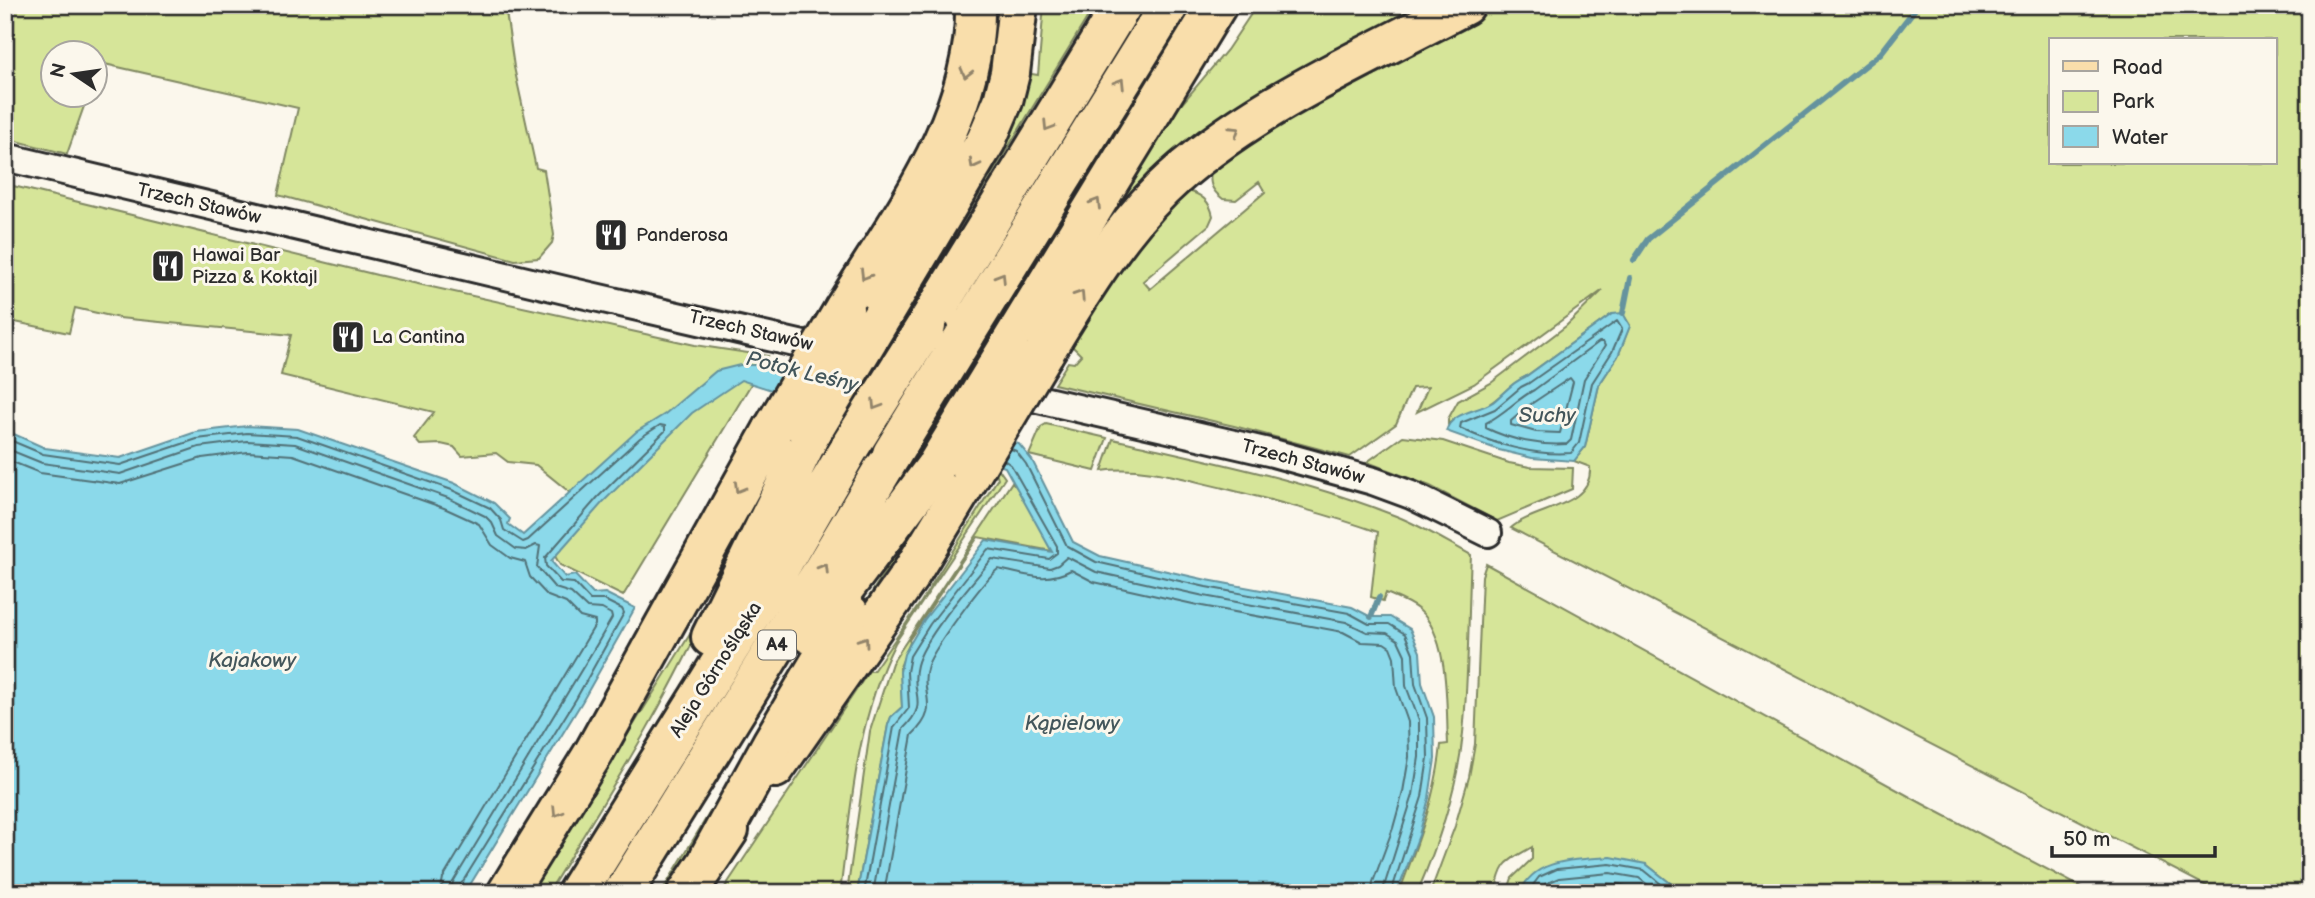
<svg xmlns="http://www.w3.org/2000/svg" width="2315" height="898" font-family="'Balsamiq Sans',sans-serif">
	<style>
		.green { fill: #d6e599; stroke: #808862; stroke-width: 2; fill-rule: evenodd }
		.water { fill: #8bd9ea; stroke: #65939e; stroke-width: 2 }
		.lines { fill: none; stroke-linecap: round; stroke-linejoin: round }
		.shore { stroke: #517177; stroke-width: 2 }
		.stream { stroke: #65939e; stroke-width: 6 }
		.street-casing { stroke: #2b2b2b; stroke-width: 32 }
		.primary-casing { stroke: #2b2b2b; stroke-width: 44 }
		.highway-casing { stroke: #2b2b2b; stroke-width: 44 }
		.street { stroke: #fbf7ec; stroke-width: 26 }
		.primary { stroke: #f9deab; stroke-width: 38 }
		.highway { stroke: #f9deab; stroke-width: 38 }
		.primary-bridge-casing { stroke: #2b2b2b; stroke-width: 44; stroke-linecap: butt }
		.highway-bridge-casing { stroke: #2b2b2b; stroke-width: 44; stroke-linecap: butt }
		.primary-bridge { stroke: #f9deab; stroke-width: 38 }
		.highway-bridge { stroke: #f9deab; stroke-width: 38 }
		.oneway { stroke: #92846b }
		.labels { text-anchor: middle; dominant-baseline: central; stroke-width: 6; stroke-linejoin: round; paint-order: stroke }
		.shield { fill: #fbf7ec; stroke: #696865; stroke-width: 2 }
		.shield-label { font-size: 18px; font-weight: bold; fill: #2b2b2b }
		.street-label { font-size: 19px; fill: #2b2b2b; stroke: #fbf7ec }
		.poi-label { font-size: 19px; fill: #2b2b2b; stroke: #fbf7ec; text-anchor: start }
		.water-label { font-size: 21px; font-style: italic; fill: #43565b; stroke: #fbf7ec }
	</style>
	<rect width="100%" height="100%" fill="#fbf7ec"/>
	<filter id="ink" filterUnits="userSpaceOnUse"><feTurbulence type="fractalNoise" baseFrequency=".0143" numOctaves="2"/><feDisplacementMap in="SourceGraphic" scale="14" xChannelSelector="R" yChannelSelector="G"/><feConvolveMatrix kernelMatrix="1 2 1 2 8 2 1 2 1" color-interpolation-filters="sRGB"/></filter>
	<g filter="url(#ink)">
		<path class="green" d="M5 5H505L514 67 536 168 544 170 554 235 552 243 539 258 515 260 278 195 298 108 100 63 95 76 94 52H52V94L88 95 67 154 5 138Z
			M988 5H1001L990 83 968 142 937 185Z
			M1044 5H1095L904 318 897 315 1026 73 1038 75Z
			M1194 5H1200L997 338 990 337Z
			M1257 5H1435L1095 244 1152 135 1159 140 1180 106 1227 50Z
			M1495 5H2310V893H2220L1511 528C1534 507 1593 508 1590 467L1574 461 1585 447 1599 385 1618 356 1630 325 1623 314H1612L1525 377C1511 383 1502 396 1489 404 1475 412 1460 414 1448 424V419L1458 401 1491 383 1566 326 1603 290 1474 384 1417 412 1428 387 1412 388 1396 424 1350 457 1234 426 1054 384 1068 362 1074 363 1081 355 1072 346 1129 251 1186 191C1200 193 1210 201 1213 216L1209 225 1143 281 1150 289 1265 192 1259 182 1236 200 1223 199C1211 190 1208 182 1212 168L1311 102ZM2051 40H2275V163H2051Z
			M5 184 377 275 695 345 768 356 623 596 560 565 551 549 583 519 568 491 536 465 508 462 496 453 462 456 454 447 441 444 420 445 414 438 434 412 281 375 291 335 119 318 75 308 69 333 5 320Z
			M1046 424 1107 438 1095 471 1029 455 1041 427Z
			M1403 436 1443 441 1509 463 1530 467 1573 468 1572 489 1497 521 1430 486 1367 462Z
			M1113 439C1208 461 1305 480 1396 516 1422 526 1447 542 1471 555 1468 614 1469 674 1463 733 1458 788 1439 842 1417 893H1399C1417 845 1436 797 1441 745L1448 744C1446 707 1450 637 1419 610 1409 602 1398 598 1386 593L1383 601 1371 597 1378 532C1327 514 1275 501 1223 488 1183 479 1142 465 1102 471Z
			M998 468 1005 478 895 643C856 720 851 808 840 893H721L869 671H873L921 602 998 478 996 472Z
			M942 478 950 482 799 711Z
			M1012 482 1021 492 1052 551 978 537 909 640 910 642 900 667 902 707 891 717 888 725 857 893H847L870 731 892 663Z
			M1486 564 1923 804 2092 893H1683L1646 864 1521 889 1520 893H1507L1512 878 1532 859V847C1505 863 1502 861 1495 893H1430L1455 826 1469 777 1475 744 1482 576Z
			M715 594C669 700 608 795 548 893H529Z
			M742 759 669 893H661Z"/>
		<path class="water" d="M1623 313 1630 326 1618 356 1599 385 1585 447 1574 461 1532 458 1499 450 1446 431C1452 411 1478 412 1493 402 1504 393 1512 382 1525 377L1612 314Z
			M740 365H757L1019 444 1032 460 1073 542 1100 556 1207 580 1352 607 1371 617H1390L1410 629 1420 652 1422 683 1434 717 1435 759 1429 798 1419 835 1397 893H857L888 725 891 717 902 707 900 672 904 654 924 620 986 540 1052 552 1005 467 741 380 692 413 603 502 551 561 565 577 575 575 593 594 605 593 635 608 582 702 465 893H5V430L45 448 120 458 196 432 247 426 298 429 454 483 494 503 510 519 508 524 523 535 636 432 665 414 716 371Z
			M1611 857 1646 864 1683 893H1520C1534 857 1578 860 1611 857Z"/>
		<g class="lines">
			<path class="shore" d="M1617 321 1622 329 1612 352 1592 383 1579 443 1571 453C1534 456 1492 444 1460 428L1461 423 1495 409 1521 387 1529 383Z
				M1599 342H1603L1605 346 1584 379 1571 440 1567 444C1541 446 1510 440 1486 428V423C1504 414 1517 399 1534 390Z
				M1570 378 1573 382 1560 433 1536 432 1511 425V421L1531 404Z
				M5 438 43 454 120 465 197 439 247 433 297 436 452 490 490 508 501 520 504 530 523 542 528 540 640 438 660 425 665 426V431L598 497 545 558 546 566 561 582 574 583 590 600H604L622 609 624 613 576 699 460 886 459 893
				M5 448 42 463 120 474 199 447 247 441 295 444 448 498 485 516 492 523 498 536 516 549 526 550 536 545 540 546 537 567 555 588 571 593 587 608 602 609 611 614 612 618 597 644 453 882 450 893
				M1011 449 1016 451 1026 464 1067 546 1096 562 1206 587 1349 613 1369 624H1389L1405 634 1413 653 1415 684 1427 718 1428 758 1422 797 1391 893
				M5 459 40 473 120 484 202 458 248 452 293 455 444 508 479 524 492 545 510 558 525 562 530 577 548 596 566 603 580 617 595 621V625L443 878 440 893
				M864 893 894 727 909 708 907 672 910 656 930 624 988 549 1049 559 1057 553V546L1011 465 1004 460
				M873 893 903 729C931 702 909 695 917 665 924 637 973 582 992 559L1050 568 1058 565 1067 557 1096 572 1204 596 1346 622 1367 632 1387 633 1398 640 1405 655 1406 686 1419 720V757L1413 795 1382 893
				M884 893 912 735C943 706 918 695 928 665 934 648 984 580 998 569 1026 574 1045 584 1071 570L1094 582 1202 606 1343 632 1362 642 1384 643 1390 647 1394 657 1396 688 1408 722 1409 757 1403 792 1393 828 1373 882 1372 893
				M1527 893 1539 877 1557 869 1610 864 1644 870 1672 893
				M1538 893 1545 884 1559 878 1610 873 1639 878 1658 893
				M1551 893C1572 883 1622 878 1641 893"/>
			<path class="stream" d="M1634 260 1648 239 1881 53 1918 5
				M1623 313 1630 278
				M1371 617 1379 597"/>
			<defs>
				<path id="street" d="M5 157 573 292 1273 453 1373 481 1411 495 1488 533"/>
				<path id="primary" d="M1044 353C1079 296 1114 237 1162 189 1243 110 1365 58 1465 5
					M775 768 910 575 972 473
					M687 893 729 830"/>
				<path id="highway" d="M844 309C899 219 978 116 975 5
					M882 316 986 141 1003 101 1010 73 1018 5
					M926 326 1122 5
					M965 335 1169 5
					M1009 346 1217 5
					M810 634 936 466
					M711 637 809 437
					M710 856 772 743 849 613
					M507 893 593 754 773 429
					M577 893 779 569 851 445
					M623 893 818 578 892 454"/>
			</defs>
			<use href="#street" class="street-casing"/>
			<use href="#primary" class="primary-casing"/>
			<use href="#highway" class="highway-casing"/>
			<use href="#street" class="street"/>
			<use href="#primary" class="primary"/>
			<use href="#highway" class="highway"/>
			<defs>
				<path id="primary-bridge" d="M972 473 1044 353"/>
				<path id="highway-bridge" d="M773 429 844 309
					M809 437 882 316
					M851 445 926 326
					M892 454 965 335
					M936 466 1009 346"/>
			</defs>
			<use href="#primary-bridge" class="primary-bridge-casing"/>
			<use href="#highway-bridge" class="highway-bridge-casing"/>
			<use href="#primary-bridge" class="primary-bridge"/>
			<use href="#highway-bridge" class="highway-bridge"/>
		</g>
		<defs><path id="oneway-chevron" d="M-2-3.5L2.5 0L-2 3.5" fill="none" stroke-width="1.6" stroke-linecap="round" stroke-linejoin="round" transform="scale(1.75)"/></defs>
		<g class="oneway">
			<use href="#oneway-chevron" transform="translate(966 73) rotate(104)"/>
			<use href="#oneway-chevron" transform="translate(1120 83) rotate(-58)"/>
			<use href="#oneway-chevron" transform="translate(1048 126) rotate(122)"/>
			<use href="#oneway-chevron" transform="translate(1235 131) rotate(-33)"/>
			<use href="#oneway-chevron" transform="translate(974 164) rotate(118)"/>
			<use href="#oneway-chevron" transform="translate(1096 203) rotate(-59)"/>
			<use href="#oneway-chevron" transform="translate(865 275) rotate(121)"/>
			<use href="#oneway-chevron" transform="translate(1001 277) rotate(-59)"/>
			<use href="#oneway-chevron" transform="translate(1080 295) rotate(-57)"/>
			<use href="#oneway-chevron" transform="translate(876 405) rotate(122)"/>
			<use href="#oneway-chevron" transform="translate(739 488) rotate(120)"/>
			<use href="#oneway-chevron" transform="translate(824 568) rotate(-59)"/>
			<use href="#oneway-chevron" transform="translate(864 641) rotate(-55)"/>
			<use href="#oneway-chevron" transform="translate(557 812) rotate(122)"/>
		</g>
	</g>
	<defs>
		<symbol id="restaurant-square" viewBox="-11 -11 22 22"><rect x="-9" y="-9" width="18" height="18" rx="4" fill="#2b2b2b" stroke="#fbf7ec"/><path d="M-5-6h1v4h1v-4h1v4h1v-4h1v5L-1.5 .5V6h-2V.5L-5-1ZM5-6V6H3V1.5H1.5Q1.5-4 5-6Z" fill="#fff"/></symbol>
	</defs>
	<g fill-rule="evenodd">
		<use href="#restaurant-square" x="592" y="216" width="38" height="38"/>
		<use href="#restaurant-square" x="149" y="247" width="38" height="38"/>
		<use href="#restaurant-square" x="329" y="318" width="38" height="38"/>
	</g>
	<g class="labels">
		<rect class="shield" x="758" y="630.5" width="38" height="29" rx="5"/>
		<g class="shield-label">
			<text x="777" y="645">A4</text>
		</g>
		<g class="street-label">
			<text transform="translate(199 204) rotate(13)">Trzech Stawów</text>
			<text transform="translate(751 331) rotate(13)">Trzech Stawów</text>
			<text transform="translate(1303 462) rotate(15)">Trzech Stawów</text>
			<text transform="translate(716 670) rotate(-58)">Aleja Górnośląska</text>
		</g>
		<g class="poi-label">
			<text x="636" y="235">Panderosa</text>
			<text x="192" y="255">Hawai Bar<tspan x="192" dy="22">Pizza &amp; Koktajl</tspan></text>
			<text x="372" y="337">La Cantina</text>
		</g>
		<g class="water-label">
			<text transform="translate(802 372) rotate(14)">Potok Leśny</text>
			<text x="1547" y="415">Suchy</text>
			<text x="252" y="660">Kajakowy</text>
			<text x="1072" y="723">Kąpielowy</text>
		</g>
	</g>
	<rect width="2315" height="898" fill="none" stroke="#fbf7ec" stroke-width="28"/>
	<rect x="14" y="14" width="2287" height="870" fill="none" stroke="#2b2b2b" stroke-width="2.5" filter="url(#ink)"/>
	<rect x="2049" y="38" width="228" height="126" fill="#fbf7ec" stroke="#a8a59f" stroke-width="2"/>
	<rect x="2063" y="61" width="35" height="10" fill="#f9deab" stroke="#a8a59f" stroke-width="2"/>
	<text x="2112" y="74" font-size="21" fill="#2b2b2b">Road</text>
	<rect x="2063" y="91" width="35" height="21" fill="#d6e599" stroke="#a8a59f" stroke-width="2"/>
	<text x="2112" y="108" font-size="21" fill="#2b2b2b">Park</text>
	<rect x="2063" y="126" width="35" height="21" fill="#8bd9ea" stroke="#a8a59f" stroke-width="2"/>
	<text x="2112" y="144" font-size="21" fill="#2b2b2b">Water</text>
	<g transform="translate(74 74) rotate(283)"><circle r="33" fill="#fbf7ec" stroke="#a8a59f" stroke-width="2"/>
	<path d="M0-5L12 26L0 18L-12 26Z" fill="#2b2b2b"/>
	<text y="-10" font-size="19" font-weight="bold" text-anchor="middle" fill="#2b2b2b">N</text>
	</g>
	<path d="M2052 846v10h163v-10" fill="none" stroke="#2b2b2b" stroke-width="3.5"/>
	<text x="2063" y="846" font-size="21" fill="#2b2b2b" stroke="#fbf7ec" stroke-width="5" paint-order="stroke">50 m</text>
</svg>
